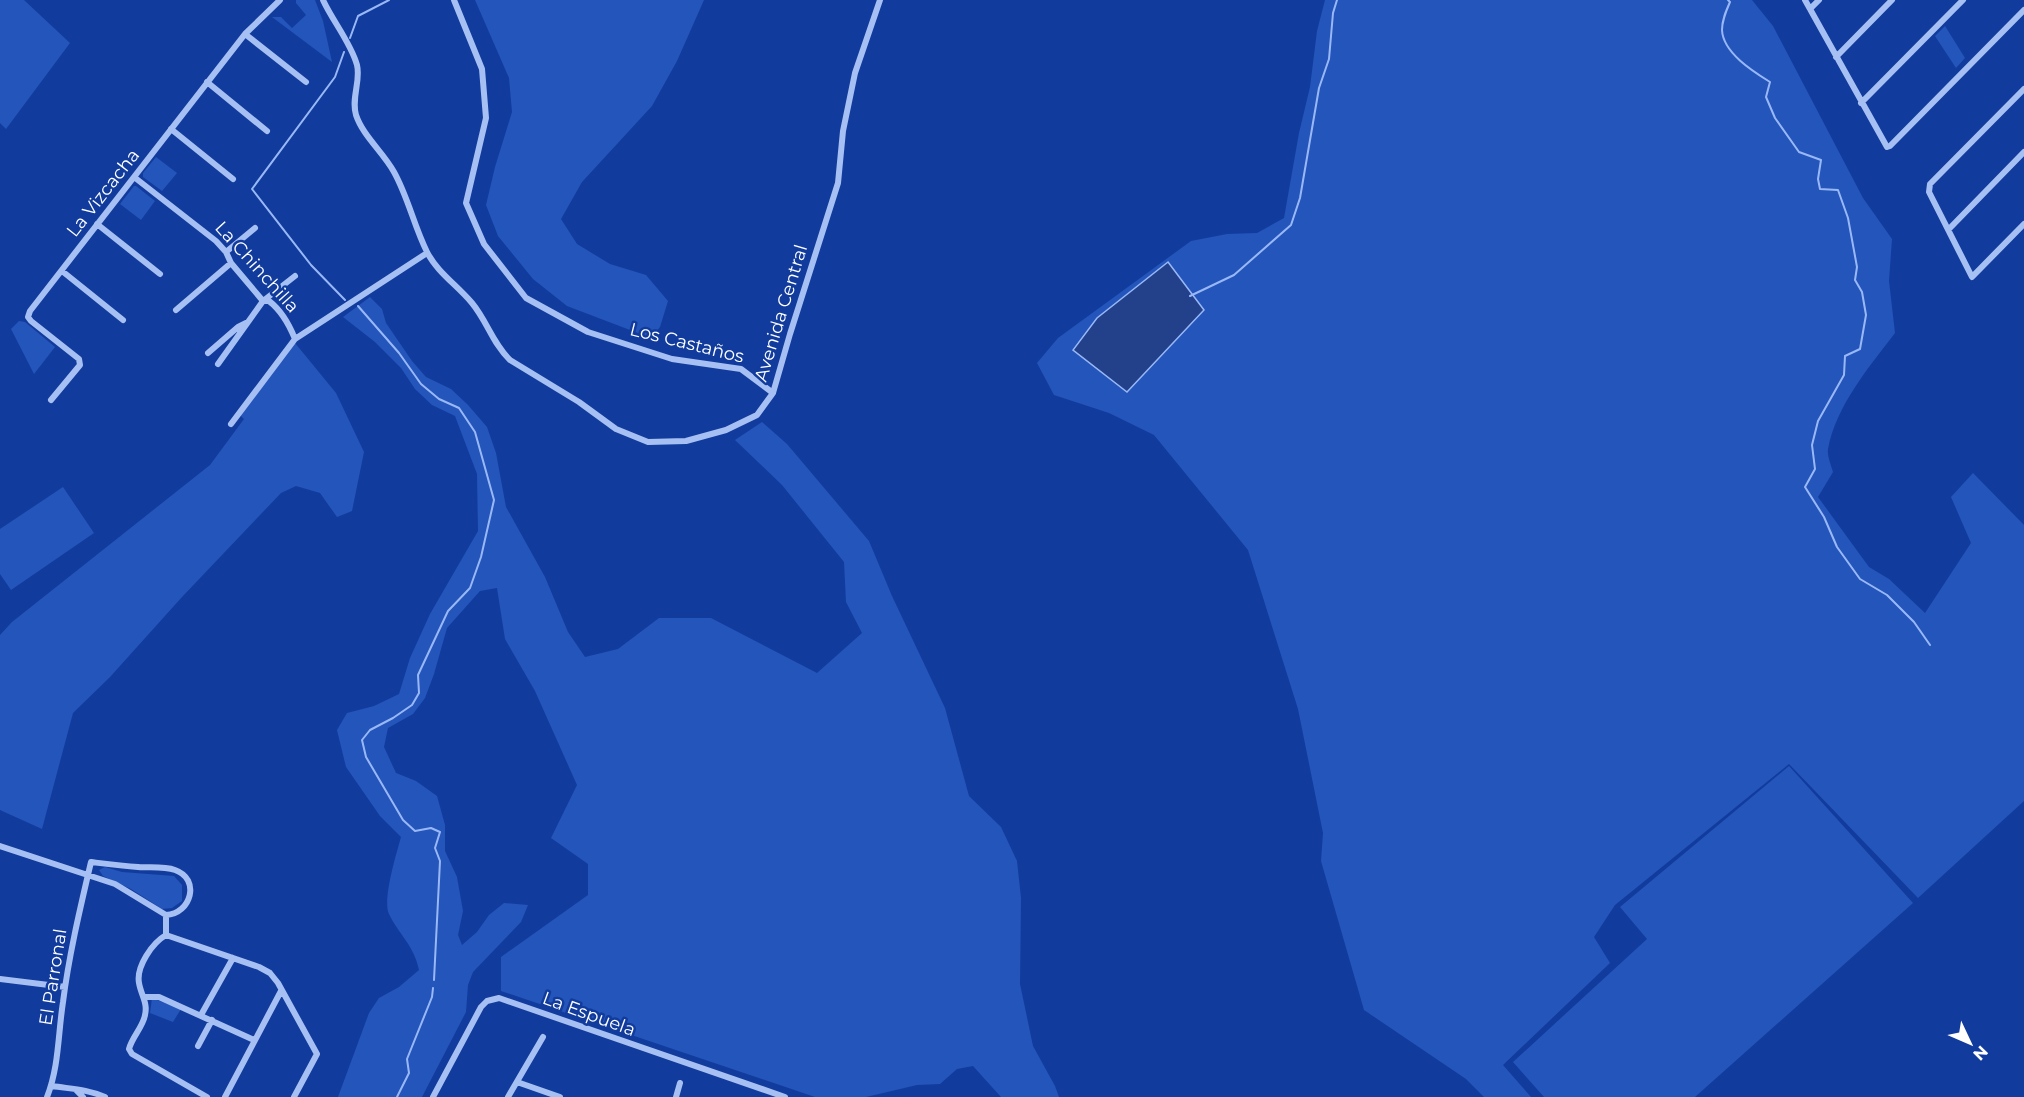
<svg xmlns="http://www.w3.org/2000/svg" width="2024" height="1097" font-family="Montserrat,sans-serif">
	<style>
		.green { fill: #2455bb }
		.water { fill: #23418b; stroke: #99b8f7; stroke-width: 1.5 }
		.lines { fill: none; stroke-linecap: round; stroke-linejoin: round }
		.stream { stroke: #99b8f7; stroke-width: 2 }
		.street { stroke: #a7c0f4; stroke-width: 6 }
		.labels { text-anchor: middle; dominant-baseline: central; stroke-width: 5; stroke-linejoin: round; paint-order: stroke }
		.street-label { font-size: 18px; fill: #fff; stroke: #113c9d }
	</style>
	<rect width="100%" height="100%" fill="#113c9d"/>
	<path class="green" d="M0 0H24L70 43 6 129 0 123Z
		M296 0H315L323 21 332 62 272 17H281L292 28 306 15 296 3Z
		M475 0H704L677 61 652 106 582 182 561 219 577 244 610 264 646 275 668 301 660 327 651 338 567 306 533 279 498 236 486 205 495 167 512 112 509 78Z
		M1325 0H1752L1773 26 1863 198 1892 239 1889 281 1895 333C1869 367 1836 406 1828 449 1827 456 1831 465 1833 472L1818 497 1869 567 1889 579 1925 613 1971 543 1951 497 1973 473 2024 525V801L1918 898 1789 764 1615 905 1594 937 1610 963 1503 1065 1531 1097H1484L1466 1079 1364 1010 1321 861 1323 833 1298 709 1248 550 1154 435 1109 413 1054 395 1037 363 1058 338 1191 241 1227 234 1257 233 1284 218 1299 133 1310 87 1317 31Z
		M1945 26 1965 58 1956 68 1935 36Z
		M156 157 177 173 162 191 143 177V173Z
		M134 186H136L155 201 141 220 120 204Z
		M370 297 382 309 386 323 412 361 426 377 451 389 468 405 487 427 496 453 506 507 545 577 568 632 585 657 618 649 659 618H711L817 673 862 633 846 602 844 562 782 485 735 440 762 422 787 444 869 541 892 596 945 708 969 796 1001 827 1017 861 1021 898 1020 984 1033 1046 1055 1086 1059 1097H1001L973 1066 957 1069 940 1084 917 1085 866 1097H815L501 991V957L588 895V864L551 838 577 785 535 691 505 639 497 588 480 591 447 628 434 674 425 698 413 714 388 728 384 747 396 773 416 781 437 796 445 825V851L457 877 463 911 458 935 462 945 477 932 489 915 504 903 528 905 521 922 473 972 468 985 466 1012 422 1097H338L369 1013 379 998 399 987 419 970C414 945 399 935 389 914 382 900 397 852 401 837L380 816 346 767 337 730 347 713 374 706 399 694 410 658 430 614 478 531 477 474 455 416 432 405 415 389 401 368 375 342 343 317Z
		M19 321 25 322 55 347 34 374 11 329Z
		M295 343 336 393 364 452 352 511 337 517 320 493 296 486 281 493 182 597 110 677 73 713 42 829 0 810V635L12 622 210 465 244 419 240 415Z
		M63 487 94 533 11 590 0 574V529Z
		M1789 766 1913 903 1695 1097H1544L1513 1062 1647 939 1620 907Z
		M105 867 122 872 174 876 182 885V901L172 908 162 909 131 889 103 876 99 870Z
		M152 998 181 1009 173 1022 150 1013Z"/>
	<path class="water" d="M1168 262 1204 310 1127 392 1073 350 1097 318Z"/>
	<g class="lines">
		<path class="stream" d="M1728 0 1730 2C1726 11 1722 20 1722 30 1723 53 1754 72 1770 82L1766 97 1775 118 1799 152 1821 160 1818 179 1820 189 1838 190 1848 218 1857 267 1855 280 1862 292 1866 315 1860 349 1845 356 1844 375 1818 421 1812 445 1815 469 1805 487 1824 517 1837 547 1860 579 1887 595 1914 622 1930 645
			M350 38 358 16 389 0
			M344 52 335 77 252 189 311 265 345 300
			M1190 296 1234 275 1291 225 1300 198 1319 88 1329 59 1333 13 1337 0
			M358 306 399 353 421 384 439 399 459 408 475 432 494 500 481 557 470 588 448 611 418 675 419 693 412 705 393 718 370 730 362 740 366 757 403 820 415 831 431 828 440 832 435 848 440 861 434 980
			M397 1097 409 1073 407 1059 432 997 433 988"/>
		<path class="street" d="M323 0C332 20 351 43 357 65 361 81 351 98 356 115 363 136 383 152 394 172 408 197 414 226 427 252 437 272 458 286 472 303 487 321 493 344 510 360L579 402 616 429 648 442 686 441 726 430 757 415 773 393 790 334 838 183 843 131 855 73 880 0
			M454 0 482 69 486 118 466 203 484 244 526 298 588 332 672 359 741 369 773 393
			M1805 0 1887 147 1890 146 2024 10
			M1810 9 1819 0
			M245 34 306 82
			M1836 57 1892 0
			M207 82 267 131
			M2024 89 1930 184 1929 192 1972 277 2024 224
			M1861 103 1963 0
			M171 129 233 179
			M134 177 216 241 226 252 231 263 263 301H269C282 311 289 324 295 339
			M97 224 160 274
			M1949 229 2024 152
			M226 252 255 228
			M62 271 123 320
			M176 310 231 263
			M208 353 238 327 248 322
			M218 364 263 301 295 276
			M51 400 80 365 79 359 31 321 28 317 30 311 245 34 280 0
			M231 424 295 339 427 253
			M0 846 115 884 166 915C191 914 201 879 175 870 164 866 150 868 138 867 122 866 107 864 91 862 80 909 69 955 63 1002 58 1034 59 1067 47 1097
			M166 935 259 967 270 973 278 983 317 1054 294 1097
			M166 935C152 943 136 967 139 983 141 995 148 1003 145 1015 143 1027 132 1037 129 1049L132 1054 207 1097
			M166 935V915
			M0 979 65 987
			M144 997H159L254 1040
			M201 1015 233 958
			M198 1046 212 1020
			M517 1082 560 1097
			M52 1086C71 1089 87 1089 105 1097
			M76 1090 83 1097
			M225 1097 281 991
			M433 1097 481 1007 487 1001 499 998 785 1097
			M508 1097 543 1037
			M676 1097 680 1083"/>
	</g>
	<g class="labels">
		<g class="street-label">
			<text transform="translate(103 193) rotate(-52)">La Vizcacha</text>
			<text transform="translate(257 267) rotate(48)">La Chinchilla</text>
			<text transform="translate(781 313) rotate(-73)">Avenida Central</text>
			<text transform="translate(687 343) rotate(14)">Los Castaños</text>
			<text transform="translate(53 977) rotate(-81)">El Parronal</text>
			<text transform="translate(589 1014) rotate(20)">La Espuela</text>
		</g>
	</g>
	<g transform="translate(1970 1043) rotate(134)" stroke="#113c9d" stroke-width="4.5" paint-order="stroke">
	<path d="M0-4.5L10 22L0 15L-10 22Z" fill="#ffffff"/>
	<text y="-9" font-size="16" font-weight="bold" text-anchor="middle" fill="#ffffff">N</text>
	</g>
</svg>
